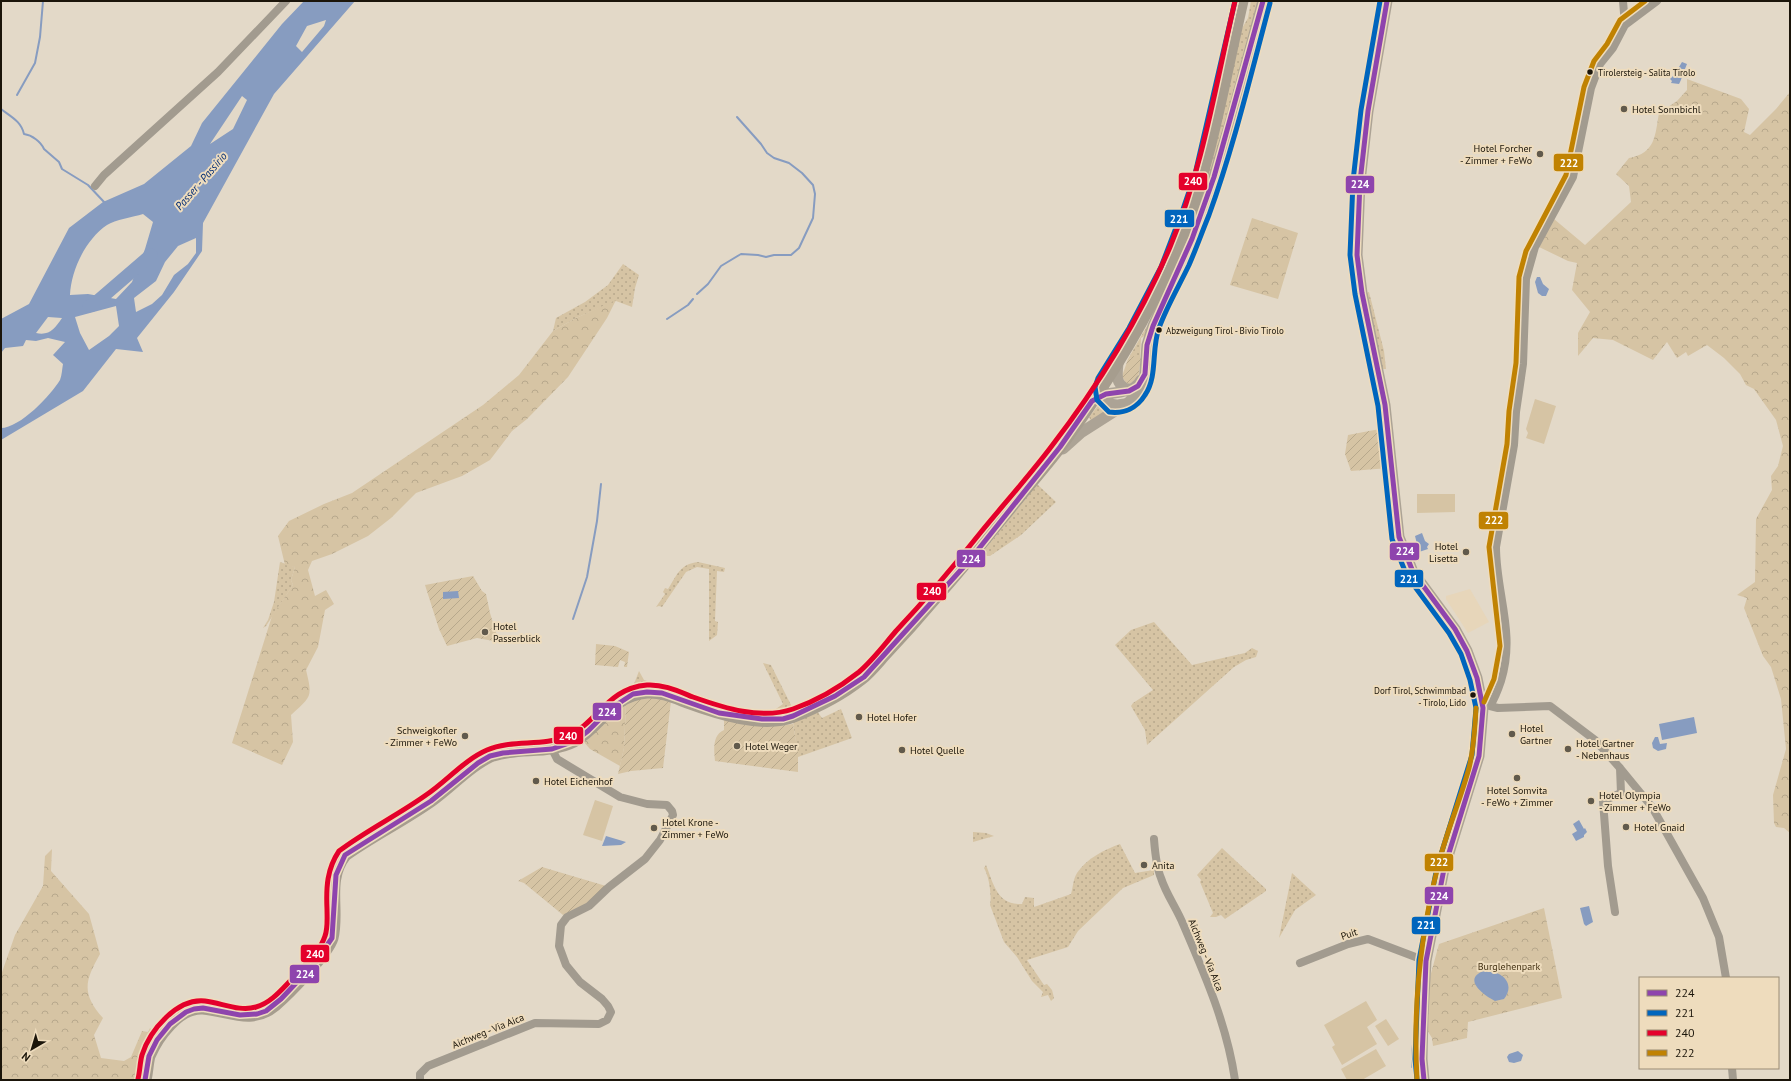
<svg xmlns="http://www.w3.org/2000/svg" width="1791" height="1081" font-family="'PT Sans',sans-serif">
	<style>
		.built { fill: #e7d6ba }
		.grass { fill: url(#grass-dots) }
		.forest { fill: url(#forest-crowns) }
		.garden { fill: url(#garden-furrows) }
		.pitch { fill: #d6c4a4 }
		.water { fill: #879cc0; fill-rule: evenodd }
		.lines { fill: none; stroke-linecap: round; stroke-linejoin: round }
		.stream { stroke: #879cc0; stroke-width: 2 }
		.river { stroke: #879cc0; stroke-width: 13 }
		.street { stroke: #a29b8f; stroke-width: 8 }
		.secondary { stroke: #aca395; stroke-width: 11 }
		.primary { stroke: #a69d8e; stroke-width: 13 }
		.bus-1-casing { stroke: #eedcbd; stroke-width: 8 }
		.bus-2-casing { stroke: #eedcbd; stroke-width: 8 }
		.bus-3-casing { stroke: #eedcbd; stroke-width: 8 }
		.bus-4-casing { stroke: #eedcbd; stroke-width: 8 }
		.bus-1 { stroke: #8e44ad; stroke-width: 5 }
		.bus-2 { stroke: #0065bd; stroke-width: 5 }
		.bus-3 { stroke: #e4002b; stroke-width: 5 }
		.bus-4 { stroke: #c08202; stroke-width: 5 }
		.bus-dot { fill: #1b150a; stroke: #eedcbd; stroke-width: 1.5 }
		.poi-dot { fill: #615a4c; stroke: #eedcbd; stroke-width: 1.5 }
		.labels { text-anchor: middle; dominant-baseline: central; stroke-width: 4; stroke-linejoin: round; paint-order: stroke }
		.bus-label { font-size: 9px; fill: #1b150a; stroke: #eedcbd; text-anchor: start }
		.poi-label { font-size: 10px; fill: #1b150a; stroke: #eedcbd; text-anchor: start }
		.street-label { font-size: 10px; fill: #1b150a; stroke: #eedcbd }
		.park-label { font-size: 10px; fill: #443315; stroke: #eedcbd }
		.water-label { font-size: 11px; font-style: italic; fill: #052e74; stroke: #eedcbd }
		.line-badge { stroke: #eedcbd; stroke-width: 1.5 }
		.badge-label { font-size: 11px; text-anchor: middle; font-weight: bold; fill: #fff }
	</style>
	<defs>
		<pattern id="grass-dots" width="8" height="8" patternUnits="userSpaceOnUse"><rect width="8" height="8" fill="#d6c4a4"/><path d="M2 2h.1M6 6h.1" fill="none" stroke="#b7a88c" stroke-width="1.8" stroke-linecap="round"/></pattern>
		<pattern id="forest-crowns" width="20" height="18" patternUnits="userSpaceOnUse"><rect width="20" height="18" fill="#d6c4a4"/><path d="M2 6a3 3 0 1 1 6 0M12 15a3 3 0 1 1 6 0" fill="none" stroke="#b7a88c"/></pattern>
		<pattern id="garden-furrows" width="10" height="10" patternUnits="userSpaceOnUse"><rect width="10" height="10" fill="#d6c4a4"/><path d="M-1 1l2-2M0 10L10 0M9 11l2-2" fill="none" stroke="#b7a88c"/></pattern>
	</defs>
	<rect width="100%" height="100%" fill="#e3d9c8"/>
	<path class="built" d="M1470 589 1489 622 1468 633 1446 599V596Z"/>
	<path class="grass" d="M1251 1H1259L1217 156 1205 187 1241 30 1248 18Z
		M623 264 639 275 635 288 632 307 616 301 576 318 553 331 556 318 585 302 608 285Z
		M1369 292 1384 351 1386 369H1382L1362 293Z
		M1147 326H1148L1146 335 1141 338 1140 358 1128 359Z
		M1101 402 1110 409 1091 421 1089 417Z
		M1037 484 1056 502 1021 535 990 556H985L982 553Z
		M280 562 295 567 291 580 293 585 266 626 263 628 268 620 274 602Z
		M698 562 725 568 724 572 717 571 715 621 718 622 717 635 709 641V569L697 567 686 572 662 607 659 606 656 607 665 594 663 592 665 588 668 589C677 575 680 564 698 562Z
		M1154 622 1192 665 1245 653 1252 648 1258 651 1256 657 1246 660 1234 667 1147 745 1145 730 1131 706 1133 703 1153 690 1115 645 1131 630Z
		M763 663 771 665 793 709C765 725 667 697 633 690L632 685 634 684 639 671 644 680 735 710 773 711 783 704Z
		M841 709 852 738 798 757 793 722 817 711 822 718Z
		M973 832 986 833 994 836 973 842Z
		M1120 844 1135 873 1154 870V875L1123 888 1078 931 1068 947 1027 960 1044 985 1047 984 1052 990 1054 998 1051 1001 1048 995 1041 997 1043 992 1032 981 1017 957 1004 942 990 905C992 896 989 876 984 868L986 865C994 885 997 905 1022 904L1025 897 1034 898V907L1071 894C1073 888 1073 879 1077 873 1087 858 1104 850 1120 844Z
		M1222 848 1266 889V891L1225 919 1221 915 1216 917H1210L1213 913 1200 882 1201 880 1197 875Z
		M1292 873 1316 895 1295 910 1279 938Z"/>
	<path class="forest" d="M1687 79 1741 99 1749 109 1744 132 1750 135 1776 109 1790 92V833L1784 828 1776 827 1774 823 1773 795 1786 749 1781 699 1771 667 1763 656 1744 608 1747 598 1737 595 1755 582 1756 519 1772 490 1771 476 1778 466 1783 446 1776 420 1754 389 1746 385 1740 374 1724 358 1707 345 1688 356 1686 352 1677 358 1667 342 1653 360 1613 340 1593 338 1578 356V333L1590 312 1572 290 1577 263 1568 261 1539 247 1554 219 1585 245 1631 202 1629 186 1616 174 1629 158C1656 153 1655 135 1659 113L1677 101 1687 90Z
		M1252 218 1298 233 1278 299 1230 285Z
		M616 300 607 318 568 377 527 419 512 431 490 460 462 476 416 493 391 518 368 536 332 554 312 561 308 570 315 596 326 590 334 604 325 610 318 647 306 670C313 698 311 696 291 715L293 742 282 765 232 743 272 616 293 585 291 580 295 567 285 565 278 536 289 521 324 504 352 493 483 405 519 375 553 331 576 318Z
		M626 703 624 748 620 766 590 749 583 741Z
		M52 849 51 871 89 914 100 954C85 981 81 993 103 1018L94 1035 101 1058 124 1061 131 1057 142 1031 148 1032 150 1028 157 1036 145 1080H1V975L15 935 43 886 45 856Z
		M1544 908 1562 998 1468 1022 1467 1038 1433 1046 1432 1038 1427 1030 1430 977 1439 944Z"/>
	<path class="garden" d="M1132 356 1141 358 1138 379 1127 385 1122 376 1128 359H1131Z
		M1385 428 1389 468 1351 471 1345 454 1348 435Z
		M473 576 482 591 486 594 490 613 499 642 477 638 447 646 439 629 425 585Z
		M596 644 615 646 629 652 627 667H624L625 662 620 660 618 667 595 665Z
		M655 697 671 701 663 768 631 771 618 774 624 748 626 703 643 698Z
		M724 720 778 726 793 724 798 753V772L715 761C714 750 712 735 724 730Z
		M542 867 606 886 589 903 563 915 524 883 518 881Z"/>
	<path class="pitch" d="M1535 399 1556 406 1544 444 1526 438 1528 433 1526 429Z
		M1417 494H1455V512L1417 513Z
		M595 800 613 806 602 841 583 835Z
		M1366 1001 1377 1020 1367 1027 1377 1044 1342 1065 1332 1047 1335 1045 1324 1025Z
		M1386 1019 1399 1039 1388 1046 1375 1026Z
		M1376 1049 1386 1066 1362 1080H1347L1341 1069Z"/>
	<path class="water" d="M304 1H355L274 94 203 223 202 251 174 292 137 338 143 352 116 349 83 391 1 440V428C20 428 51 395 60 380 62 375 62 369 63 364L53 355 65 342 48 338 36 341 26 340 23 346 5 348 1 353V319L29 304 69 228 103 202 144 184 191 146 202 123 282 24ZM326 20 324 26 302 52 296 46 307 26ZM242 96 247 100 233 129 210 144ZM143 214 153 222 145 249 132 282 116 299 88 294 70 295C71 270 86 239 107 225 115 220 133 217 143 214ZM196 238V253L188 264 174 275 162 295 152 304 136 312 134 298 156 281 165 262 178 246ZM116 306 119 326 109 336 89 350 80 333 75 317ZM48 317 62 318C55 328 50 336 36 333Z
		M1682 62 1687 64C1685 68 1681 81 1679 84L1671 83 1672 81 1670 79 1674 75 1673 69 1679 67Z
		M1537 277H1540L1543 284 1549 289 1546 296H1542L1538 293 1535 282Z
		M1422 533 1425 541 1429 544 1427 547 1428 549 1419 552 1415 536Z
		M458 591 459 598 443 599V592Z
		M1694 717 1697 733 1662 740 1659 724Z
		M1655 737H1658L1660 744 1667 743 1666 749 1658 751 1653 748 1652 743Z
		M1579 820 1584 829 1585 828 1587 832 1584 835V837L1576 841 1572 834 1577 831 1573 824Z
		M606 836 626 842 621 845 602 846Z
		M1589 906 1593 922 1586 926 1584 924 1580 908Z
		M1486 970C1502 972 1516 983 1504 999L1495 1001C1482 994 1461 978 1486 970Z
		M1518 1051 1523 1055 1521 1061 1514 1063 1509 1062 1507 1057 1509 1054Z"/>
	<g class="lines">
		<path class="stream" d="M17 95 35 63 40 37 43 1
			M1 109C11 117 21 121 24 134 32 135 41 142 44 149L59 162 62 169 88 185 105 203
			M697 294 708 284 721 266 741 254 758 255 766 257 774 255H791L799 248 813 218 815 194 813 185 802 173 789 163 774 158 767 153 761 144 737 117
			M667 319 688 305 693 299
			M573 619 587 577 597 521 601 484
			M1415 987 1416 1027
			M1412 1067V1050L1415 1034"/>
		<path class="river" d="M89 306 93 305 151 255"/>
		<path class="street" d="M1625 25 1657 1
			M95 186 104 175 218 72 286 1
			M1490 706C1495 698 1498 690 1501 681 1516 633 1496 594 1496 547L1514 445 1516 412 1523 364 1526 279 1535 247 1573 177 1591 88 1600 64 1613 48 1625 25 1623 1
			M1490 706 1498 708 1550 706 1595 740 1620 768 1652 807 1703 898 1719 937 1726 978
			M1154 839C1155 852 1156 866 1161 878 1166 894 1177 909 1183 924 1205 975 1227 1025 1235 1080
			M1615 912 1608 866 1603 801 1621 793 1620 768
			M1300 963 1348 944 1368 939 1426 961
			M1732 1068 1733 1080
			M420 1080V1074L428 1066 535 1023 599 1024 607 1020 611 1012 608 1006 602 999 580 982 566 965 559 946 561 925 567 917 589 906 609 887 645 859 660 840 673 815 672 811 667 805 647 804 620 797 557 759 552 749"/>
		<path class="secondary" d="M1387 1 1368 111 1360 182 1357 255 1362 293 1385 405 1399 537 1413 572 1455 629 1467 651 1477 678 1483 708 1479 756 1444 869 1426 961 1423 1015 1422 1059 1424 1080
			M1118 363C1117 374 1115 383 1126 389H1133
			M1103 388V397C1108 405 1115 406 1125 404
			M1093 400C1108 388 1131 398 1141 380
			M1063 449 1082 432 1129 402 1138 393 1144 385 1147 345 1153 326 1192 239 1214 177 1233 113 1263 1"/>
		<path class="primary" d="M145 1080C147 1072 147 1063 149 1056 157 1037 179 1006 203 1008 229 1010 251 1025 275 1005 289 993 327 954 332 938 339 910 325 880 345 855 373 835 404 820 432 800 450 787 474 762 493 755 520 746 548 754 574 741 601 727 610 695 647 692 661 691 674 697 687 702 717 713 763 728 794 716 817 707 842 694 861 679 870 672 877 663 885 654 902 636 919 617 935 598 962 569 985 538 1010 508 1027 486 1046 466 1062 444 1107 383 1148 317 1177 248 1209 170 1223 82 1242 1"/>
		<defs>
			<path id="bus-1" d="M1387 1 1368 111 1360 182 1357 255 1362 293 1385 405 1399 537 1413 572 1455 629 1467 651 1477 678 1483 708 1479 756 1444 869 1426 961 1422 1059 1424 1080
				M145 1080 149 1056 157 1040 170 1024 186 1012 194 1009 203 1008 240 1015 257 1014 266 1011 281 999 315 963 332 938 336 875 345 855 431 801 478 763 490 756 503 753 552 749 575 741 588 731 610 709 633 694 647 692 662 693 719 713 762 719H783L793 716 835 696 864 677 969 561 1060 447 1092 401 1106 394 1129 391 1138 386 1145 374 1147 345 1153 326 1192 239 1214 177 1263 1"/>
			<path id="bus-2" d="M1235 1 1195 174 1182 212 1161 267 1129 328 1098 378 1095 387 1097 400 1109 412C1124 414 1137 408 1145 395 1158 376 1151 350 1159 328 1167 306 1179 286 1189 265 1196 249 1202 232 1209 215 1234 146 1251 74 1270 3
				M1380 1 1361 110 1353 181 1350 255 1355 294 1378 406 1392 539 1407 576 1449 633 1461 654 1470 680 1476 708 1472 755 1437 867 1419 960 1415 1059 1417 1080"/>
			<path id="bus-3" d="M138 1079C140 1071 140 1062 142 1055 150 1030 177 998 205 1001 222 1003 240 1012 256 1007 271 1003 282 989 292 979 303 967 320 952 325 936 328 928 327 918 327 909 326 887 327 869 339 851 367 830 398 815 426 795 447 781 464 760 487 750 512 739 542 747 568 736 598 722 608 688 647 685 663 684 678 691 693 697 724 708 761 720 793 709 816 701 840 687 859 672 873 660 884 645 896 631 926 599 954 566 981 532 1004 504 1029 476 1051 447 1098 386 1140 318 1170 247 1203 168 1216 83 1235 1"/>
			<path id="bus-4" d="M1484 702 1494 679 1500 646 1489 547 1507 444 1509 411 1516 363 1519 277 1526 251 1566 175 1584 87 1594 61 1607 44 1620 20 1645 1
				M1417 1080C1413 1008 1420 936 1438 866 1446 833 1460 801 1469 768 1474 748 1475 728 1476 708"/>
		</defs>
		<use href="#bus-1" class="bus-1-casing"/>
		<use href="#bus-2" class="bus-2-casing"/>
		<use href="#bus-3" class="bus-3-casing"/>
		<use href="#bus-4" class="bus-4-casing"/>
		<use href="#bus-1" class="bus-1"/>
		<use href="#bus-2" class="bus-2"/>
		<use href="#bus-3" class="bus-3"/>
		<use href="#bus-4" class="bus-4"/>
	</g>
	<g class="bus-dot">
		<circle cx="1590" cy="72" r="3.5"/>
		<circle cx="1159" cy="330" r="3.5"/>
		<circle cx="1473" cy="695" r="3.5"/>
	</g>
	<g class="poi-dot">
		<circle cx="1624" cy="109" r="4"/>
		<circle cx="1540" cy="154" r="4"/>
		<circle cx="1466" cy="552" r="4"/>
		<circle cx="485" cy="632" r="4"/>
		<circle cx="859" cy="717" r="4"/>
		<circle cx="1512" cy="734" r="4"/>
		<circle cx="465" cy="736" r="4"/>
		<circle cx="737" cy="746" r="4"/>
		<circle cx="1568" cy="749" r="4"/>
		<circle cx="902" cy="750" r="4"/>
		<circle cx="1517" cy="778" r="4"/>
		<circle cx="536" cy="781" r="4"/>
		<circle cx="1591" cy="801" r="4"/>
		<circle cx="1626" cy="827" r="4"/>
		<circle cx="654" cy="828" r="4"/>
		<circle cx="1144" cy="865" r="4"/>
	</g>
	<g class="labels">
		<g class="bus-label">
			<text x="1598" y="72">Tirolersteig - Salita Tirolo</text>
			<text x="1166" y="330">Abzweigung Tirol - Bivio Tirolo</text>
			<text x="1466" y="690" text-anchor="end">Dorf Tirol, Schwimmbad<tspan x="1466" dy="12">- Tirolo, Lido</tspan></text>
		</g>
		<g class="poi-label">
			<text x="1632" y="109">Hotel Sonnbichl</text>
			<text x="1532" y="148" text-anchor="end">Hotel Forcher<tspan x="1532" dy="12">- Zimmer + FeWo</tspan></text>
			<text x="1458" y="546" text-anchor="end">Hotel<tspan x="1458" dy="12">Lisetta</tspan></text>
			<text x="493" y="626">Hotel<tspan x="493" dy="12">Passerblick</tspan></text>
			<text x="867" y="717">Hotel Hofer</text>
			<text x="1520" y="728">Hotel<tspan x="1520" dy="12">Gartner</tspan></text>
			<text x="457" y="730" text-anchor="end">Schweigkofler<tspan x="457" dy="12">- Zimmer + FeWo</tspan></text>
			<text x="1576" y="743">Hotel Gartner<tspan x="1576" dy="12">- Nebenhaus</tspan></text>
			<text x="745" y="746">Hotel Weger</text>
			<text x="910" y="750">Hotel Quelle</text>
			<text x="544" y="781">Hotel Eichenhof</text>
			<text x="1517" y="790" text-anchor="middle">Hotel Somvita<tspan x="1517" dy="12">- FeWo + Zimmer</tspan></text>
			<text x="1599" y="795">Hotel Olympia<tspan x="1599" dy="12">- Zimmer + FeWo</tspan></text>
			<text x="662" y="822">Hotel Krone -<tspan x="662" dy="12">Zimmer + FeWo</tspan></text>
			<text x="1634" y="827">Hotel Gnaid</text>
			<text x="1152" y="865">Anita</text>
		</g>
		<g class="street-label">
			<text transform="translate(1349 934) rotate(-18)">Puit</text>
			<text transform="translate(1206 955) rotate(68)">Aichweg - Via Aica</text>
			<text transform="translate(488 1031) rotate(-22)">Aichweg - Via Aica</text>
		</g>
		<g class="park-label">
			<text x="1509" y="966">Burglehenpark</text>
		</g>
		<g class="water-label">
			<text transform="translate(201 181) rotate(-49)">Passer - Passirio</text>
		</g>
	</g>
	<g class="line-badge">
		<rect x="1553" y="153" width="31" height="19" rx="4" fill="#c08202"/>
		<rect x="1178" y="172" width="30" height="19" rx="4" fill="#e4002b"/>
		<rect x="1345" y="175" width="30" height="19" rx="4" fill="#8e44ad"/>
		<rect x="1164" y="209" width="31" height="19" rx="4" fill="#0065bd"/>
		<rect x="1478" y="511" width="31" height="19" rx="4" fill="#c08202"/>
		<rect x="1389" y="542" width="31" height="19" rx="4" fill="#8e44ad"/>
		<rect x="956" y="549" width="30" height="19" rx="4" fill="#8e44ad"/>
		<rect x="1394" y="569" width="30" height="19" rx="4" fill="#0065bd"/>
		<rect x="916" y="582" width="31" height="19" rx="4" fill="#e4002b"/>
		<rect x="592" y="702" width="30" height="19" rx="4" fill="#8e44ad"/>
		<rect x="553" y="726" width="31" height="19" rx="4" fill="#e4002b"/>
		<rect x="1424" y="853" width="30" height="19" rx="4" fill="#c08202"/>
		<rect x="1424" y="886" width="30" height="19" rx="4" fill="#8e44ad"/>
		<rect x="1411" y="916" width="30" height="19" rx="4" fill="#0065bd"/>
		<rect x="300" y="944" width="30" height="19" rx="4" fill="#e4002b"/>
		<rect x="289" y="964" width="31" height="20" rx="4" fill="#8e44ad"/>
	</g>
	<g class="badge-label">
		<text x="1569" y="167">222</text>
		<text x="1193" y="185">240</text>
		<text x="1360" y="188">224</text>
		<text x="1179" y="223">221</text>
		<text x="1494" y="524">222</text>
		<text x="1405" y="555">224</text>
		<text x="971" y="563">224</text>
		<text x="1409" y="583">221</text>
		<text x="932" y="595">240</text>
		<text x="607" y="716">224</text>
		<text x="568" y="740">240</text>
		<text x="1439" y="866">222</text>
		<text x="1439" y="900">224</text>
		<text x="1426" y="929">221</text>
		<text x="315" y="958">240</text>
		<text x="305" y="978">224</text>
	</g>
	<rect width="1791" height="1081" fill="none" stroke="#1b150a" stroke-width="4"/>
	<rect x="1639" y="977" width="140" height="92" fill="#eedcbd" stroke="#9a8c75"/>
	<rect x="1647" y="990" width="20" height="6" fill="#8e44ad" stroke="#9a8c75"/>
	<text x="1675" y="997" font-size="12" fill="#1b150a">224</text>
	<rect x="1647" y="1010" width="20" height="6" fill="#0065bd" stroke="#9a8c75"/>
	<text x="1675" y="1017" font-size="12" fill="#1b150a">221</text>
	<rect x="1647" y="1030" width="20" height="6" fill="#e4002b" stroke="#9a8c75"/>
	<text x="1675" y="1037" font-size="12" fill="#1b150a">240</text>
	<rect x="1647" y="1050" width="20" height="6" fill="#c08202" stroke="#9a8c75"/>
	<text x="1675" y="1057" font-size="12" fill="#1b150a">222</text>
	<g transform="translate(32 1049) rotate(218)" stroke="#eedcbd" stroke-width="3" paint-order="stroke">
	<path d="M0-3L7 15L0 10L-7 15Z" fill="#1b150a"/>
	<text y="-6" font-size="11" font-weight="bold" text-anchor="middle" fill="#1b150a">N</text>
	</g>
</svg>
